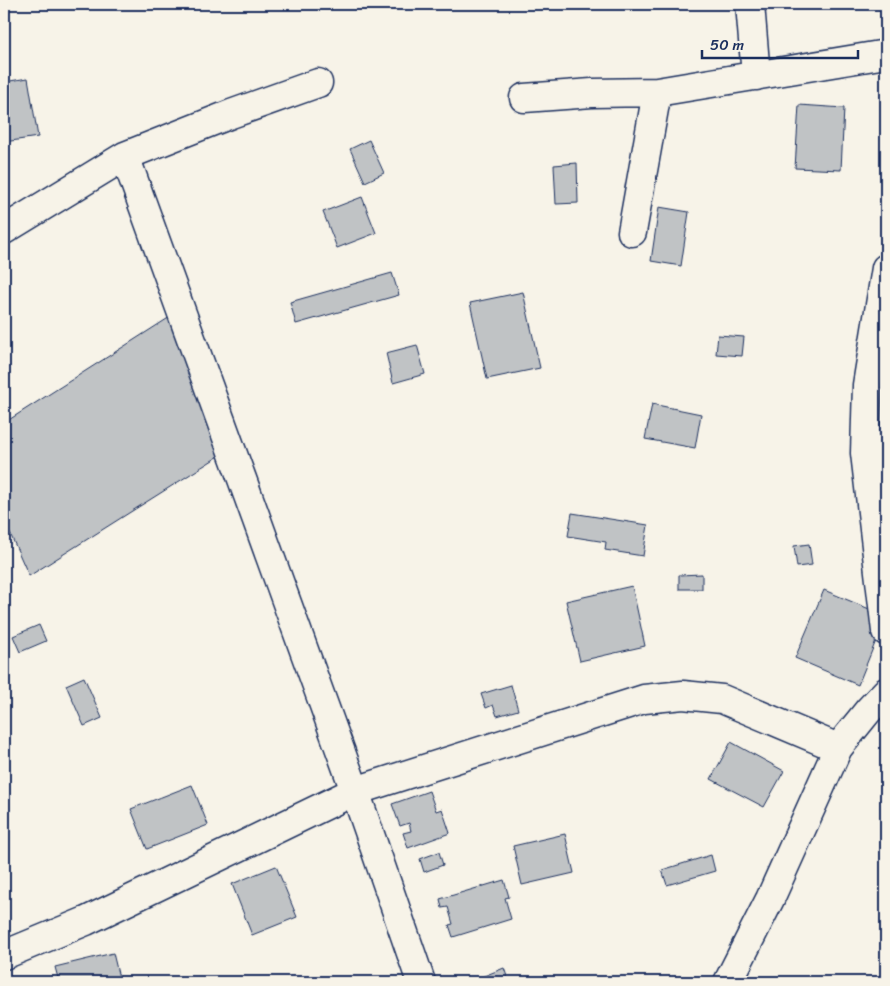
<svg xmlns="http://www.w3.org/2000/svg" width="890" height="986" font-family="Sriracha,sans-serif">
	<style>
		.building { fill: #c0c3c5; stroke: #1b2f5e }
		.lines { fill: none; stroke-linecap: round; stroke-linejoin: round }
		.minor-casing { stroke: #1b2f5e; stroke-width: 31 }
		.minor { stroke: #f7f3e8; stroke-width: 28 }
	</style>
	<rect width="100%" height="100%" fill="#f7f3e8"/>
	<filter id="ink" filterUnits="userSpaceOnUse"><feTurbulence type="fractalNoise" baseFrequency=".02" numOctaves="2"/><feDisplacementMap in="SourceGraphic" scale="10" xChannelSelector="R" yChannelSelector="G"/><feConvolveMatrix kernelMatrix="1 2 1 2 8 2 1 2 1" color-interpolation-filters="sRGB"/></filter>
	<g filter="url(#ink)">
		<path class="building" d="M28 78 38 137 4 142V82Z
			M799 105 844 108 841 170 795 168Z
			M369 140 384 173 365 182 350 149Z
			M577 163 578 203 556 204 554 165Z
			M362 197 376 233 337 248 323 212Z
			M659 207 689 212 681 266 651 261Z
			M392 273 399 295 296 324 290 302Z
			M523 292 540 368 487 379 470 303Z
			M170 317 224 453 29 576 4 520V423Z
			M718 335 744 337 742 356 716 354Z
			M417 345 425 374 393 383 386 353Z
			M652 404 701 414 695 448 645 439Z
			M572 513 648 525 643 556 605 550 606 542 568 536Z
			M809 544 812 565 797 567 794 546Z
			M702 574V589H679V575Z
			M632 586 645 646 580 661 566 601Z
			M824 590 886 616 858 685 795 658Z
			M39 625 46 641 20 652 13 636Z
			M84 677 102 718 84 726 66 685Z
			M511 685 518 710 497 716 493 705 486 708 481 694Z
			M731 742 784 771 764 807 711 779Z
			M192 785 208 825 147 849 131 809Z
			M429 791 436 811 442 809 450 833 408 848 403 833 411 831 409 823 400 826 392 804Z
			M565 834 574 873 522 885 513 846Z
			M439 852 443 865 424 872 420 859Z
			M711 855 715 871 667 885 662 870Z
			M276 866 297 917 252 935 232 884Z
			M504 880 509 897 505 898 511 919 453 937 449 925 453 924 448 907 442 908 440 899Z
			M113 953 120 982H59L55 967Z
			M504 968 509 982H469Z"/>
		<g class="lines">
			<defs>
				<path id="minor" d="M750 4 756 76
					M524 98 592 93 657 92 886 54
					M125 156 355 791 421 982
					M4 230 125 156 231 114 318 83
					M632 232 657 92
					M886 268 867 385 865 453 886 631
					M4 955 86 921 355 791 644 699 683 695 722 699 838 748
					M728 982 770 899 838 748 868 711 886 692"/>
			</defs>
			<use href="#minor" class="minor-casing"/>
			<use href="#minor" class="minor"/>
		</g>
	</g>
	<rect width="890" height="986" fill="none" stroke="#f7f3e8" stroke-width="20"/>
	<rect x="10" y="10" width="870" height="966" fill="none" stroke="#1b2f5e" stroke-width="2" filter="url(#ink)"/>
	<path d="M702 50v8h156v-8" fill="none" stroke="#1b2f5e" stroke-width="2.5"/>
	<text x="710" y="50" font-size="15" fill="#1b2f5e" stroke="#f7f3e8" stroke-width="4" paint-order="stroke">50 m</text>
</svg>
